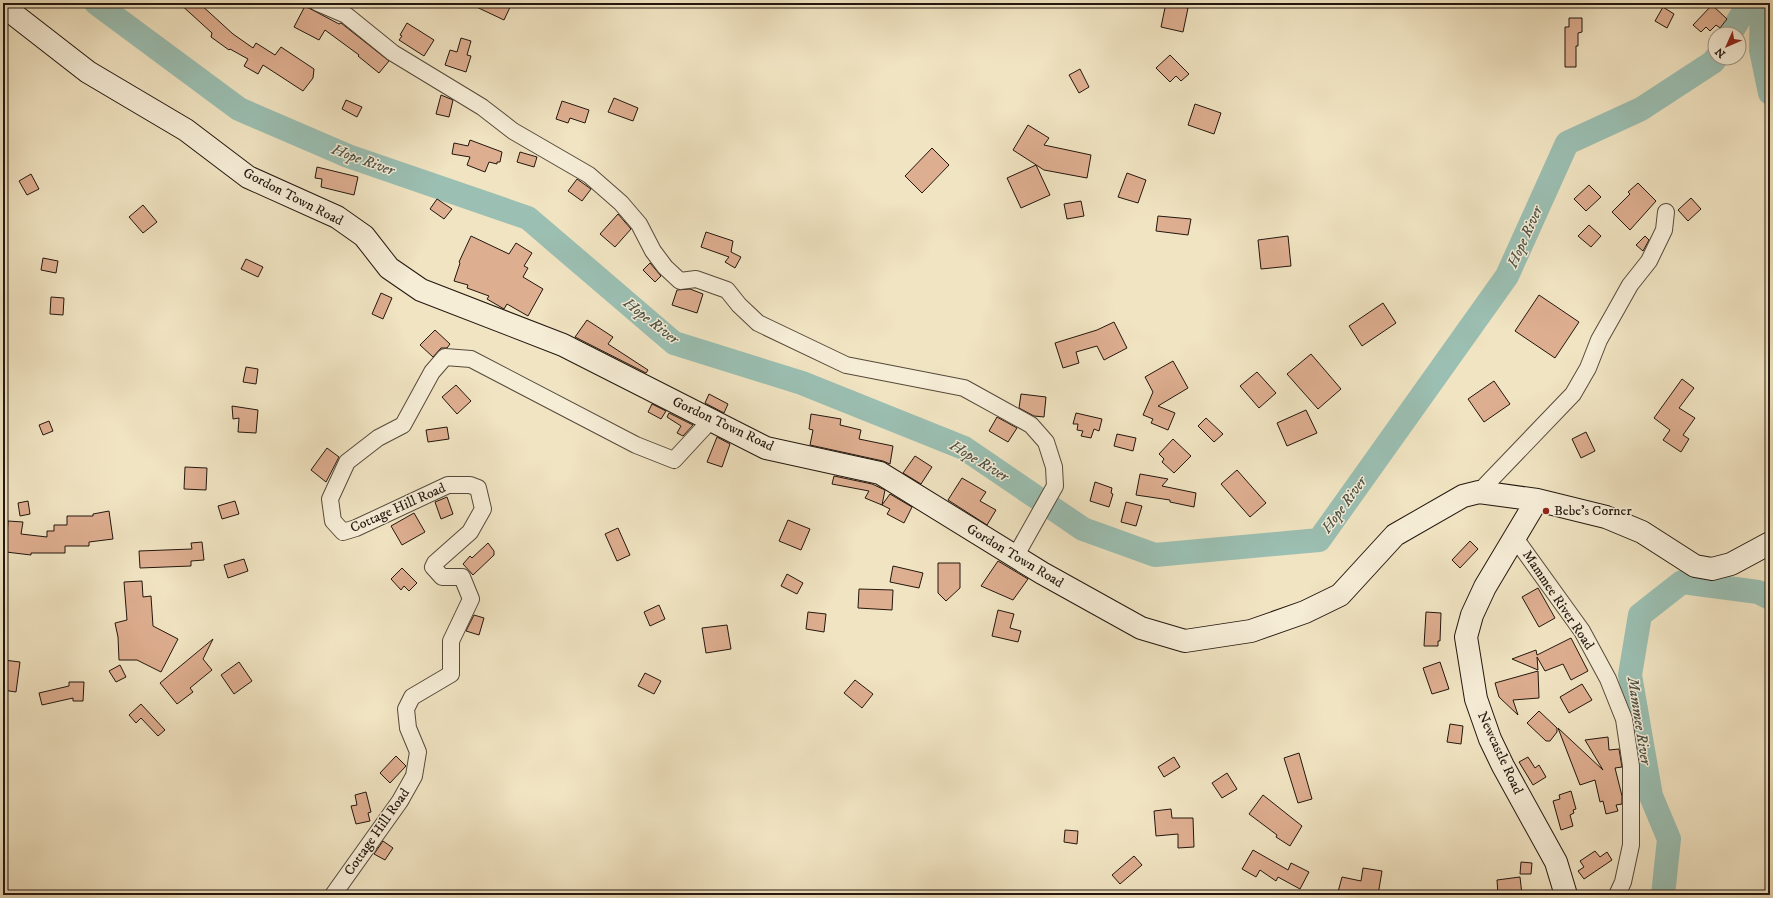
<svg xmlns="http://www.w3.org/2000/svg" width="1773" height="898" font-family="'IM FELL DW Pica',serif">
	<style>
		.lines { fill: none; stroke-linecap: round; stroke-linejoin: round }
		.river { stroke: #9bbfb2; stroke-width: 24 }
		.building { fill: #deae90; stroke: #23170e }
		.street-casing { stroke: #564a3b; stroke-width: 18 }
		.secondary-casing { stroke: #23170e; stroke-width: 24 }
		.street { stroke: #f6edd7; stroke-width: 16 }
		.secondary { stroke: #f6edd7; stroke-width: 22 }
		.poi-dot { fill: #8f2418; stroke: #f6edd7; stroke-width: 1.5 }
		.labels { text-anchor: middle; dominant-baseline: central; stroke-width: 3; stroke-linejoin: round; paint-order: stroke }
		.street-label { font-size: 14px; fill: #23170e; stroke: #f6edd7 }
		.poi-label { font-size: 14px; fill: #23170e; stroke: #f6edd7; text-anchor: start }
		.water-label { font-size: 15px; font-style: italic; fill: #4d5247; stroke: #f6edd7 }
	</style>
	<rect width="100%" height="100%" fill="#f1e4c2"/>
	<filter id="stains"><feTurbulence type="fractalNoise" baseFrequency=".005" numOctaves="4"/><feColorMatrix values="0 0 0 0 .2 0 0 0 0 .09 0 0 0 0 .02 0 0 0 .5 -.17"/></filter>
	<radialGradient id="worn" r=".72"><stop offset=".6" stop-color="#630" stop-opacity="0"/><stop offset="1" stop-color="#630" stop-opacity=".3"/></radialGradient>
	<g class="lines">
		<path class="river" d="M96 3 239 109 348 156 528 218 674 343 802 383 964 448 1083 529 1155 555 1319 540 1507 276 1567 143 1641 109 1713 62 1716 58
			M1762 3 1761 50 1770 93
			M1730 34 1749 3
			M1663 895 1669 839 1651 796 1630 675 1640 615 1682 582 1758 592 1770 598"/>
	</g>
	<path class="building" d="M179 3H199L233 34 253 48 256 43 275 55 281 47 314 69 313 78 303 91 263 65 258 74 244 66 248 59 230 49 229 50 211 37 212 33Z
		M468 3H512L504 20Z
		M1166 3 1188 8 1183 32 1161 27Z
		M1712 5 1727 19 1720 28 1716 25 1710 31 1706 27 1701 32 1693 25Z
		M305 6 339 24 341 23 389 61 379 73 358 56 359 55 325 30 319 40 294 27Z
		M1663 7 1674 14 1667 28 1655 21Z
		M1569 18H1582V32L1578 33V46H1576V67H1565V27H1569Z
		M407 23 434 40 424 56 399 40 402 36 400 35Z
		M461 38 471 41 467 55 471 56 466 72 445 65 450 50 457 52Z
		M1170 55 1189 74 1181 81 1176 76 1170 82 1156 68Z
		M1080 69 1089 87 1079 93 1069 75Z
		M441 95 453 100 449 117 436 114Z
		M614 98 638 108 633 121 608 112Z
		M346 100 362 107 357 117 342 109Z
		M562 101 589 110 585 123 570 118 568 123 556 119Z
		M1195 104 1221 113 1214 134 1188 125Z
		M1028 125 1049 138 1044 145 1091 155 1087 178 1044 170 1013 150Z
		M470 140 502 152 500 162H497V164L489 162 485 172 467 165 470 157 452 154 454 143 468 146Z
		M932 148 949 165 922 193 905 176Z
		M520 152 537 157 534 167 517 162Z
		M1036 165 1050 195 1021 208 1007 178Z
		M317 167 358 177 354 195 321 187 322 179 315 178Z
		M1127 173 1146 180 1138 203 1118 197Z
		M31 174 39 189 27 195 19 181Z
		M577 179 591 189 582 201 568 191Z
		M1638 183 1656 201 1630 230 1612 212 1630 194 1628 192Z
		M1589 185 1601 197 1586 211 1574 199Z
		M1691 198 1701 209 1688 221 1678 210Z
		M437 199 452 209 444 219 430 209Z
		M1081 201 1084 216 1067 219 1064 204Z
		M143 205 157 222 143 233 129 217Z
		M618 214 631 229 615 247 600 234Z
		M1158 216 1191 219 1188 235 1156 231Z
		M1589 225 1601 236 1591 247 1578 236Z
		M706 232 733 241 731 252 741 257 735 268 725 262 729 257 701 247Z
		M471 236 509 254 516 243 532 253 524 266 528 268 523 277 543 289 528 316 507 304 504 309 487 299 489 296 467 288 468 285 454 281 460 263 459 262Z
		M1288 236 1291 266 1261 269 1258 240Z
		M1645 236 1649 240 1643 251 1636 245Z
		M43 258 58 261 56 273 41 270Z
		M246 259 263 267 258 277 241 269Z
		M650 263 661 276 655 282 643 270Z
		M690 289 703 294 697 313 672 305 677 290Z
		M381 293 392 298 383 319 372 314Z
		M1539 295 1579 322 1555 358 1515 331Z
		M51 297 64 298 63 315 50 314Z
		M1383 303 1396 323 1362 346 1349 326Z
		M587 320 613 337 608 344 648 370 646 373 575 337Z
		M1114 322 1127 348 1104 360 1097 346 1076 352 1079 363 1063 368 1055 343 1097 330Z
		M435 330 450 344 447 348H441L433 357 420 345Z
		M1311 354 1341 389 1318 409 1287 374Z
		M1173 361 1188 388 1158 406 1175 413 1168 430 1151 423 1153 419 1143 415 1153 392 1145 377Z
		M246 367 258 369 256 384 243 382Z
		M1257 372 1276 393 1259 408 1240 386Z
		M1682 379 1694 388 1679 408 1695 418 1683 435 1689 439 1681 452 1663 440 1670 430 1654 418Z
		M1494 381 1510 404 1484 422 1468 399Z
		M456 385 471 401 457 414 442 397Z
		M709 394 728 404 724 413 705 403Z
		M1021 394 1046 397 1044 417 1034 416 1019 408Z
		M652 404 666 411 661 419 648 412Z
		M232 406 258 410 256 433 238 432 239 418 233 419Z
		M1306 410 1317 433 1287 446 1277 423Z
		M669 413 693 425 683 436 677 433 681 426 667 417Z
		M1076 413 1102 419 1099 431 1094 429 1091 438 1081 436 1083 431 1077 430 1078 424H1073Z
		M811 414 841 419 840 425 861 430 859 439 893 446 890 464 883 461 810 445 813 430 809 429Z
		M997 417 1017 428 1008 442 989 431Z
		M1206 418 1223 434 1214 442 1198 426Z
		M49 421 53 431 43 435 39 425Z
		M447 427 449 439 428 442 426 430Z
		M1586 432 1595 451 1581 458 1572 439Z
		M1117 434 1136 438 1133 451 1114 446Z
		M717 437 730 444 722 467 707 462Z
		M1173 439 1191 456 1174 473 1162 462 1164 459 1159 454Z
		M327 448 339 457 326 482 311 470Z
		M915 456 932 467 921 484 903 473Z
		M185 467 207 468 206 490 184 489Z
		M1237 470 1266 503 1250 517 1221 484Z
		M1140 474 1168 479 1162 486 1196 493 1194 507 1170 502V500L1136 495Z
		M834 476 872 484 885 490 882 505 865 498 869 491 832 484Z
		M962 478 986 492 980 501 996 510 987 525 948 500Z
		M1095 482 1112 488 1111 493 1113 494 1109 507 1090 501Z
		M890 494 912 507 904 523 887 514 890 509 882 505Z
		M447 497 453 514 441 519 435 502Z
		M28 501 30 514 20 516 18 503Z
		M235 501 239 514 222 519 218 506Z
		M1126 502 1142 506 1136 526 1121 522Z
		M109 511 113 539 89 542V546H65V553H31V555L6 552 8 521 23 522 21 534 47 537V531H54V525H67V516H93V514Z
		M414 513 425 532 402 545 391 526Z
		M788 520 810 529 801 550 779 541Z
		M618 528 630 555 617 561 605 534Z
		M1470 541 1478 549 1460 568 1452 560Z
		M202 542 204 560 191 561V566L140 568 139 551 192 549 191 543Z
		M488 543 494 551V555L473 575 463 564 470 556 472 558Z
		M244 559 248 571 228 578 224 565Z
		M998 561 1028 579 1013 600 981 586Z
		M938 563H960V588L946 601 938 593Z
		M893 566 923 573 919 588 890 582Z
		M402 568 417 583 409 591 404 586 401 590 391 579Z
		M787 574 803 583 797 594 781 586Z
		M142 581 143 597 151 596 153 626 178 639 161 672 137 660H119L118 637 115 623 127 620 124 582Z
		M1538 588 1555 618 1539 627 1522 597Z
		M859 589 893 590 892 610 858 608Z
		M659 605 665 619 650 626 644 612Z
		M998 610 1014 614 1010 628 1021 631 1018 642 992 636Z
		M808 612 826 614 824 632 806 629Z
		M1426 612 1441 613 1440 641H1438V646H1424Z
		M474 615 484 618 479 635 466 631Z
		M727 625 731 649 706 653 702 628Z
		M1571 638 1588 671 1571 680 1563 664 1545 671 1537 657 1538 670 1512 659 1536 650 1537 655Z
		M213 639 203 659 212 670 190 688 193 692 177 704 160 683Z
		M4 660 20 662 16 692 3 690Z
		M239 662 252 681 234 694 221 675Z
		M1440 662 1449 689 1432 694 1423 668Z
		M120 665 126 677 116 682 109 671Z
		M1538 671 1539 698 1513 700 1518 715 1499 697 1495 683Z
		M645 673 661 681 654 694 638 686Z
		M855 680 873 694 862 708 844 693Z
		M69 682H84L83 701H73V698L42 705 39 693 69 686Z
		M1582 684 1592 700 1569 713 1560 697Z
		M141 704 165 730 158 736 141 718 136 723 129 715Z
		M1539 711 1557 728V732L1550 741H1546L1527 723Z
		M1450 724 1463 726 1461 744 1447 742Z
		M1558 728 1603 770 1585 740 1608 737 1609 750 1619 749 1622 767 1615 768 1622 796V804L1616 805 1618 811 1606 814 1603 801 1600 802 1595 780 1580 785Z
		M1299 753 1312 799 1298 803 1284 758Z
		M396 756 406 766 390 783 380 773Z
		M1174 757 1180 767 1164 777 1158 767Z
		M1528 757 1535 768 1539 765 1546 777 1533 785 1519 762Z
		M1227 773 1237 789 1222 798 1212 783Z
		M1571 791 1576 809 1573 810 1574 813 1570 815 1573 826 1561 830 1553 801 1560 799 1559 795Z
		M366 792 371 812 368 813 370 821 356 824 351 806 357 805 355 795Z
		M1263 795 1302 826 1290 846 1276 837 1277 835 1249 814Z
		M1171 809 1172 818H1193L1194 847 1178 848V834L1156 836 1154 811Z
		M1065 830 1078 831 1077 844 1064 842Z
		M383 841 393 848 385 860 374 854Z
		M1253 850 1288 870 1291 863 1309 872 1300 889 1278 877 1276 881 1260 870 1256 877 1242 869Z
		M1595 851 1600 857 1607 852 1612 860 1584 879 1578 871 1584 867 1580 861Z
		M1134 856 1142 865 1120 884 1112 875Z
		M1521 862 1532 863 1531 874H1520Z
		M1363 868 1382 871 1378 895H1351L1338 892 1342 877 1361 881Z
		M1520 877 1522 895H1498L1497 880Z"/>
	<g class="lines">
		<defs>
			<path id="street" d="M318 3 346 15 393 53 482 107 513 131 589 175 621 203 639 224 653 251 665 267 680 281 696 279 727 290 739 305 758 323 846 365 964 388 1031 425 1046 442 1054 467 1055 486 1015 557
				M1479 492 1573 394 1588 368 1599 340 1616 310 1630 285 1649 261 1664 230 1666 212
				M1515 538 1582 631 1608 679 1624 719 1631 766V845L1623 882 1617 895
				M333 895 400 801 414 776 418 752 408 728 406 709 412 697 451 674V641L471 599 462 577H442L433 567 435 563 470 532 483 509 478 488 470 485H448L356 528 343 532 333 521 330 499 347 462 378 438 403 425 432 372 445 357 471 359 636 445 674 460 711 420"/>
			<path id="secondary" d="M3 6 88 72 186 130 248 177 337 217 364 236 389 268 421 290 563 345 766 448 880 473 1042 573 1141 628 1185 641 1251 631 1305 612 1340 595 1395 535 1463 496 1479 492 1537 500 1606 517 1642 532 1695 566 1712 569 1731 564 1770 543
				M1537 500 1485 587 1472 615 1466 637 1476 699 1490 739 1503 766 1556 862 1566 895"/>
		</defs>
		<use href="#street" class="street-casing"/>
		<use href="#secondary" class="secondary-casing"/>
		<use href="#street" class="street"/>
		<use href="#secondary" class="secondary"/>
	</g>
	<circle class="poi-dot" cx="1546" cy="511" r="4"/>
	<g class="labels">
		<g class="street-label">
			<text transform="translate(293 197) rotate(27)">Gordon Town Road</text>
			<text transform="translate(723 424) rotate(25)">Gordon Town Road</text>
			<text transform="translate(398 508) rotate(-24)">Cottage Hill Road</text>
			<text transform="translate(1015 556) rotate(31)">Gordon Town Road</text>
			<text transform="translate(1558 600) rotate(56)">Mammee River Road</text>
			<text transform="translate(1500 753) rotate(65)">Newcastle Road</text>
			<text transform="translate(377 832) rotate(-55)">Cottage Hill Road</text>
		</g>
		<g class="poi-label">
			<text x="1554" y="511">Bebe's Corner</text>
		</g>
		<g class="water-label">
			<text transform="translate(363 160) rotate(20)">Hope River</text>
			<text transform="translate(1525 237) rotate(-66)">Hope River</text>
			<text transform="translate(651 321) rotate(38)">Hope River</text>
			<text transform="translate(979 461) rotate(31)">Hope River</text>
			<text transform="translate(1344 505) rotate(-54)">Hope River</text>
			<text transform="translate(1639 721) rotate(81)">Mammee River</text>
		</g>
	</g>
	<rect width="1773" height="898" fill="none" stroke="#f1e4c2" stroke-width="16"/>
	<rect x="4" y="4" width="1765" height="890" fill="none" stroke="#23170e" stroke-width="2"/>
	<rect x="8" y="8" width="1757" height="882" fill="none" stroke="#23170e"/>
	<g transform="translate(1727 46) rotate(225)"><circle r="19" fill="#f6edd7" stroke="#a29787"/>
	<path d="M0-3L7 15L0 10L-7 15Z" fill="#8f2418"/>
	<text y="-6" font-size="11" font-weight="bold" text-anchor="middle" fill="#23170e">N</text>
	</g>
	<rect width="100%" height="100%" filter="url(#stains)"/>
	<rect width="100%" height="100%" fill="url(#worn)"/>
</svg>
